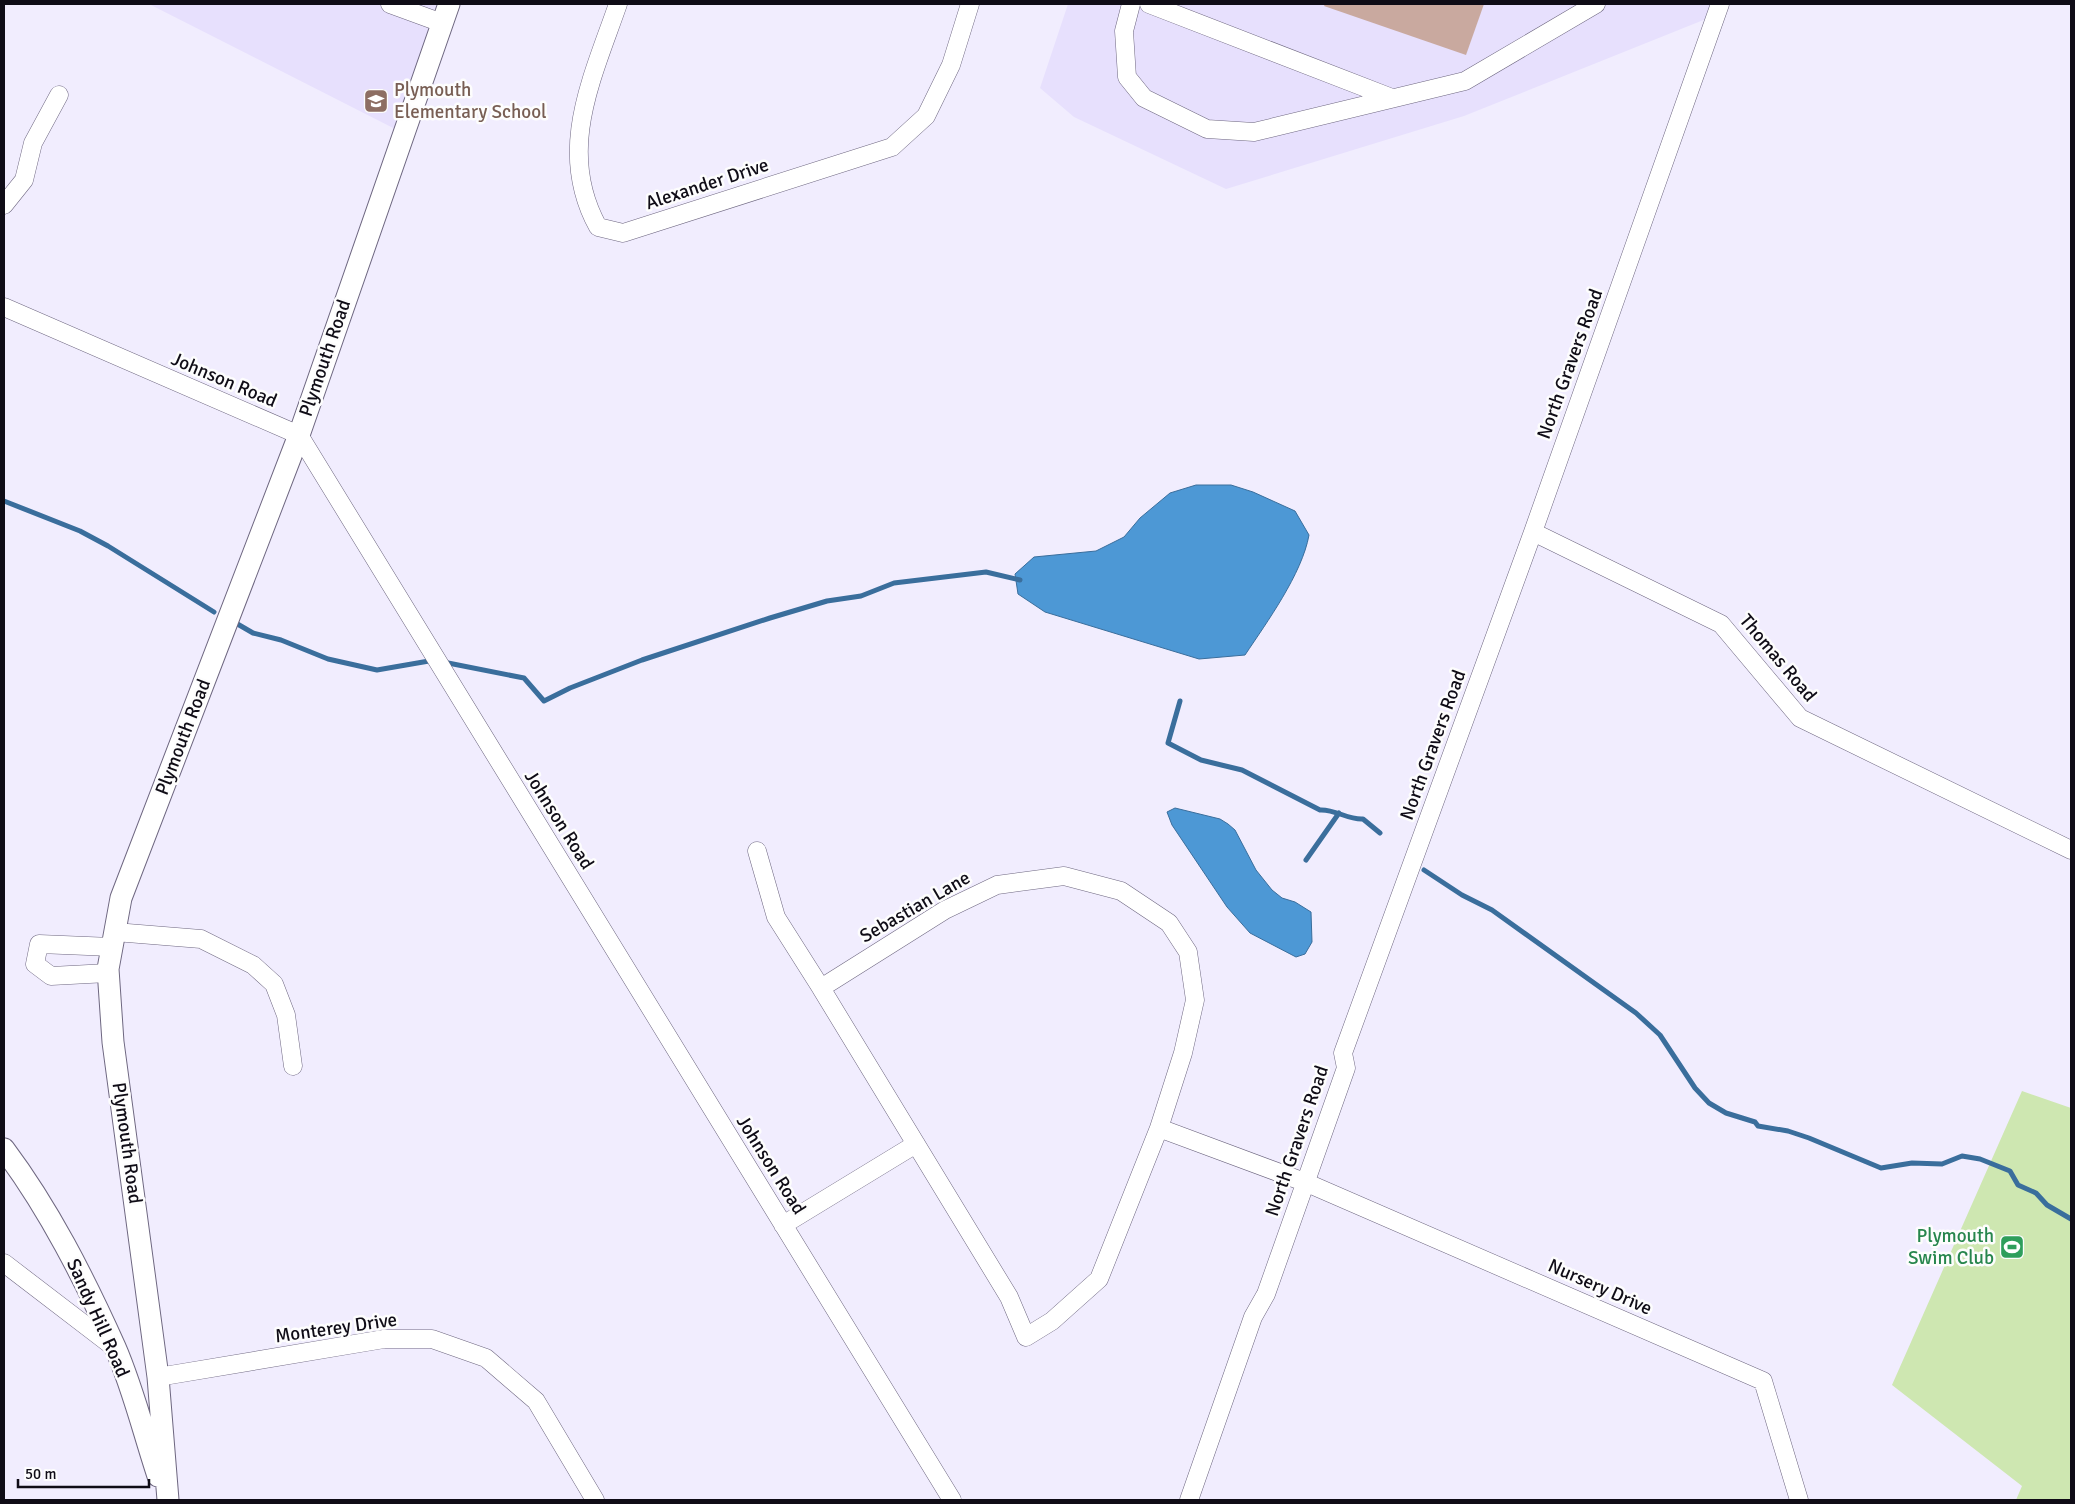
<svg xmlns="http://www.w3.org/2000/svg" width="2075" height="1504" font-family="Signika,sans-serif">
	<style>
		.built { fill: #e7e0fd }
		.garden { fill: #cee7b1 }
		.water { fill: #4d98d5; stroke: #3a6e9c }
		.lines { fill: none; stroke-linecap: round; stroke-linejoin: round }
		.stream { stroke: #3a6e9c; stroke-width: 5 }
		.building { fill: #c9a99f }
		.minor-casing { stroke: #6e6780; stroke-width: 19 }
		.major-casing { stroke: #6e6780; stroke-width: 23 }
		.minor { stroke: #fff; stroke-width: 18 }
		.major { stroke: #fff; stroke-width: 21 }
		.labels { text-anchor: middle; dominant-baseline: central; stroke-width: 5; stroke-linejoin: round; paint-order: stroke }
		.education-label { font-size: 19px; fill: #785e54; stroke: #fdfdfd; text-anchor: start }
		.street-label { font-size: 19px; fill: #0f0c16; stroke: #fdfdfd }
		.leisure-label { font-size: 19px; fill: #27864d; stroke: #fdfdfd; text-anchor: end }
	</style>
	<rect width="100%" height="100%" fill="#f1edfe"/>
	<path class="built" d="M149 4H449L403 133Z
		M1068 4H1720L1716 15 1464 116 1226 189 1074 117 1040 88Z"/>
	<path class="garden" d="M2022 1091 2071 1108V1500H2016L2022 1486 1892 1385Z"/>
	<path class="water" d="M1196 485H1231L1253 492 1295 511 1309 535C1302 574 1267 622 1245 655L1199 659 1045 612 1018 594 1015 574 1034 557 1096 551 1124 537 1140 518 1170 493Z
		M1175 808 1220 819 1228 824 1235 830 1256 870 1272 890 1282 898 1295 902 1311 912 1312 942 1305 954 1296 957 1250 933 1227 907 1172 825 1167 812Z"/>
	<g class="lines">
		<path class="stream" d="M4 501 80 531 108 546 214 612
			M234 622 253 633 281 640 328 659 377 670 429 661
			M443 662 524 678 544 701 570 688 642 660 770 618 827 601 861 596 894 583 986 572 1020 580
			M1180 701 1168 743 1201 760 1242 770 1320 810C1335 809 1348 820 1363 819L1380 833
			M1306 860 1339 813
			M1424 870 1462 895 1492 910 1636 1013 1660 1035 1695 1088 1709 1103 1726 1113 1755 1122 1758 1126 1788 1131 1809 1138 1881 1168 1912 1163 1942 1164 1962 1156 1980 1159 2010 1171 2018 1185 2036 1193 2047 1205 2071 1219"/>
	</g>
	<path class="building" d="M1325 4H1484L1466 55 1324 6Z"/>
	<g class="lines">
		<defs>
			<path id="minor" d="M390 4 442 23
				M618 4C592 79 556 151 598 227L623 233 892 147 926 116 951 65 970 4
				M1131 4 1124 31 1127 77 1144 98 1207 129 1254 132 1465 81 1596 4
				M1149 4 1392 98
				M4 205 24 180 33 143 59 95
				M4 307 299 435 952 1500
				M1533 532 1721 624 1800 718 2071 850
				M757 851 776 917 821 988
				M115 932 201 939 253 965 274 984 286 1015 293 1066
				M108 973 51 976 35 964 39 944 112 947
				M1159 1128 1099 1279 1052 1321 1026 1337 1009 1297 821 988 945 910 997 885 1064 876 1121 891 1169 923 1188 952 1195 1000 1183 1053 1159 1128 1307 1183 1763 1381 1799 1500
				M783 1225 916 1144
				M4 1263 115 1348
				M158 1377 384 1339H432L486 1358 536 1401 595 1500
				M1189 1500 1253 1317 1266 1294 1346 1068 1343 1053 1533 532 1720 4"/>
			<path id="major" d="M4 1149C49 1209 84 1278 115 1347 133 1388 144 1434 158 1476
				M168 1500 158 1377 113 1042 108 969 121 898 299 435 449 4"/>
		</defs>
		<use href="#minor" class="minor-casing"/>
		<use href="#major" class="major-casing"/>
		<use href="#minor" class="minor"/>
		<use href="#major" class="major"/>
	</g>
	<defs>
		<symbol id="school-square" viewBox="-11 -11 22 22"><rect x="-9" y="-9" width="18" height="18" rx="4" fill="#8d6e63" stroke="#fdfdfd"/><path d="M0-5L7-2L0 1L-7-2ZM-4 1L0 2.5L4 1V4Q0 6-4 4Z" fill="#fff"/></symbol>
		<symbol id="stadium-square" viewBox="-11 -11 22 22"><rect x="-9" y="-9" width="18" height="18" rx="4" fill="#2e9e5b" stroke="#fdfdfd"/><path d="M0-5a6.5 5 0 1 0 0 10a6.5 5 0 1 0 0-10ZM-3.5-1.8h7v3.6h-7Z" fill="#fff"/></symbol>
	</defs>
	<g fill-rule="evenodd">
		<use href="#school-square" x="362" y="87" width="28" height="28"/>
		<use href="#stadium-square" x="1998" y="1233" width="28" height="28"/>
	</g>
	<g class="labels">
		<g class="education-label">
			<text x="394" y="90">Plymouth<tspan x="394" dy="22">Elementary School</tspan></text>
		</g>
		<g class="street-label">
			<text transform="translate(707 184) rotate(-18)">Alexander Drive</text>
			<text transform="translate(325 358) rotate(-71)">Plymouth Road</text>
			<text transform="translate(1570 364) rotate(-70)">North Gravers Road</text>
			<text transform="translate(224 380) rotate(23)">Johnson Road</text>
			<text transform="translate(1778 658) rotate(50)">Thomas Road</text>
			<text transform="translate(183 737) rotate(-69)">Plymouth Road</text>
			<text transform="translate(1433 745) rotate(-70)">North Gravers Road</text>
			<text transform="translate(559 820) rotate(58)">Johnson Road</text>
			<text transform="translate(915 907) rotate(-30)">Sebastian Lane</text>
			<text transform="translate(1297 1141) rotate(-71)">North Gravers Road</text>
			<text transform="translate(127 1143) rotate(82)">Plymouth Road</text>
			<text transform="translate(771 1165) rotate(58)">Johnson Road</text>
			<text transform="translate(1600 1287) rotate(24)">Nursery Drive</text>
			<text transform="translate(98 1318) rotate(66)">Sandy Hill Road</text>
			<text transform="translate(336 1328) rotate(-8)">Monterey Drive</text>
		</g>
		<g class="leisure-label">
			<text x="1994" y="1236">Plymouth<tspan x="1994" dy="22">Swim Club</tspan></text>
		</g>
	</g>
	<rect width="2075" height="1504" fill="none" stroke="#0f0c16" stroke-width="10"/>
	<path d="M18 1479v8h131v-8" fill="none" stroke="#0f0c16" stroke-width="2.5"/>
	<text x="25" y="1479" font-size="15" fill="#0f0c16" stroke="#fdfdfd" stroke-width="4" paint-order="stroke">50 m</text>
</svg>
